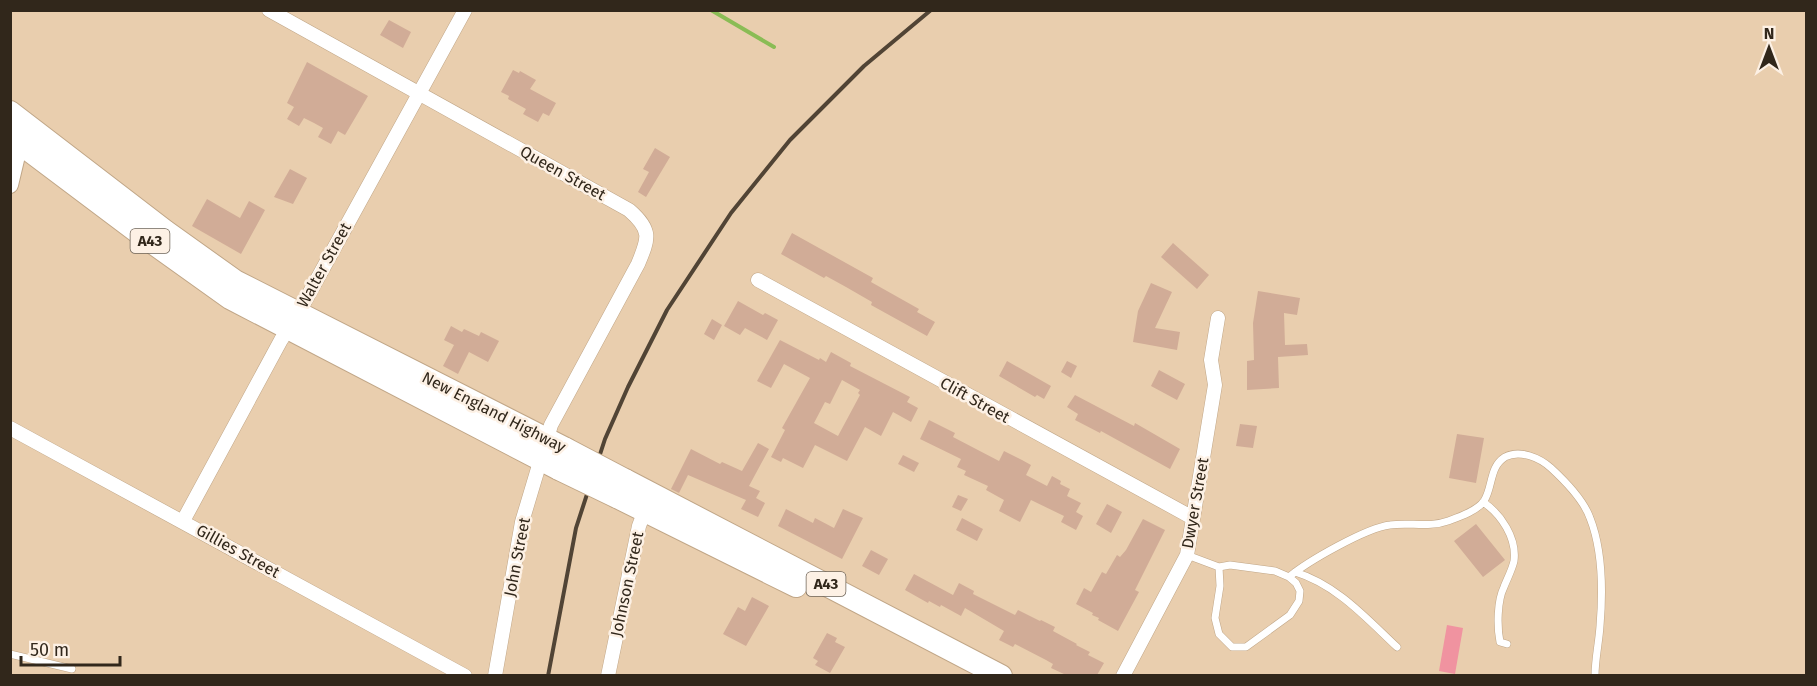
<svg xmlns="http://www.w3.org/2000/svg" width="1817" height="686" font-family="'Fira Sans',sans-serif">
	<style>
		.green { fill: #f093a0 }
		.lines { fill: none; stroke-linecap: round; stroke-linejoin: round }
		.stream { stroke: #8abc55; stroke-width: 4 }
		.building { fill: #d1ac97; fill-rule: evenodd }
		.service-casing { stroke: #c0a687; stroke-width: 8 }
		.minor-casing { stroke: #c0a687; stroke-width: 15 }
		.tertiary-casing { stroke: #c0a687; stroke-width: 18 }
		.trunk-casing { stroke: #c0a687; stroke-width: 24 }
		.service { stroke: #fff; stroke-width: 7 }
		.minor { stroke: #fff; stroke-width: 14 }
		.tertiary { stroke: #fff; stroke-width: 16 }
		.trunk { stroke: #fff; stroke-width: 22 }
		.rail { stroke: #514435; stroke-width: 4 }
		.trunk-bridge-casing { stroke: #c0a687; stroke-width: 24; stroke-linecap: butt }
		.trunk-bridge { stroke: #fff; stroke-width: 22 }
		.labels { text-anchor: middle; dominant-baseline: central; stroke-width: 5; stroke-linejoin: round; paint-order: stroke }
		.shield { fill: #fdf1e5; stroke: #6e6458; stroke-width: 1.5 }
		.shield-label { font-size: 15px; font-weight: bold; fill: #31271b }
		.street-label { font-size: 16px; fill: #31271b; stroke: #fdf1e5 }
	</style>
	<rect width="100%" height="100%" fill="#e9ceae"/>
	<path class="green" d="M1447 625 1463 628 1455 674 1439 671Z"/>
	<g class="lines">
		<path class="stream" d="M711 10 774 47"/>
	</g>
	<path class="building" d="M389 20 411 32 403 48 380 35Z
		M307 62 368 96 345 135 338 131 331 144 318 137 323 128 314 123 304 118 299 126 287 119 294 107 287 103Z
		M513 70 519 73 520 71 536 80 530 89 556 103 549 116 543 113 538 122 523 114 526 109 508 99 509 96 501 92Z
		M655 148 670 157 646 197 638 192 649 172 643 169Z
		M290 169 307 178 293 204 274 197Z
		M207 199 240 218 249 201 265 210 241 254 192 226Z
		M792 233 873 278 871 282 919 309 917 312 935 322 927 336 871 305 872 302 846 287 826 276 824 278 781 254Z
		M1173 243 1209 275 1197 289 1161 257Z
		M1151 283 1172 292 1155 328 1180 332 1177 350 1133 342 1138 311Z
		M1258 291 1300 298 1297 315 1284 313 1285 345 1307 344 1308 355 1278 357 1279 388 1247 390V361L1254 360 1253 323Z
		M738 301 763 315 765 313 778 320 767 340 745 328 740 335 724 326Z
		M712 319 722 325 714 340 704 334Z
		M451 326 462 332 464 329 479 336 481 332 499 341 488 362 469 352 458 374 443 366 454 345 444 340Z
		M780 340 819 360 820 358 826 362 831 352 851 363 850 366 910 397 907 402 918 408 911 422 893 412 881 436 865 427 847 461 815 445 803 468 783 458 781 462 771 457 785 430 782 428 810 378 784 364 771 388 757 381ZM842 380 860 390 858 393 860 395 838 436 814 423 825 402 830 404Z
		M1007 361 1051 386 1044 399 1037 395 1035 397 999 376Z
		M1067 361 1077 366 1071 378 1061 372Z
		M1159 370 1185 384 1177 400 1151 386Z
		M1075 395 1134 426 1135 423 1180 449 1170 469 1101 431 1100 433 1075 420 1078 414 1067 407Z
		M929 420 955 433 953 437 999 461 1004 451 1022 460 1031 465 1026 475 1047 486 1052 476 1061 481 1060 484 1070 489 1067 496 1081 503 1076 512 1083 516 1076 530 1061 522 1064 516 1031 500 1020 522 999 511 1004 500 986 490 988 486 964 475 966 471 957 467 961 459 920 439Z
		M1240 424 1257 426 1253 448 1236 446Z
		M1457 434 1484 438 1476 483 1449 478Z
		M758 443 769 449 749 486 760 491 756 498 765 503 758 517 741 509 746 500 688 475 679 493 671 489 691 449 720 464 722 462 742 471Z
		M903 455 919 463 914 472 898 464Z
		M958 495 968 499 961 511 952 507Z
		M1107 504 1122 512 1111 533 1096 524Z
		M786 509 813 523 815 518 834 528 843 509 863 518 842 559 778 526Z
		M962 518 983 529 977 541 956 530Z
		M1143 519 1165 530 1135 590 1139 592 1118 631 1098 620 1099 618 1092 615 1093 613 1076 604 1084 588 1091 592 1102 572 1106 574 1117 555 1120 557 1126 550Z
		M1476 524 1505 560 1483 577 1454 541Z
		M871 550 888 559 879 575 862 566Z
		M914 574 953 595 959 583 974 591 973 594 1015 615 1018 610 1040 621 1041 620 1055 627 1053 631 1077 644 1076 645 1090 652 1088 655 1104 663 1097 675H1066L1051 668 1053 664 1046 660 1015 644 1013 647 999 640 1004 631 965 608 961 616 941 605 940 607 929 601 928 603 905 590Z
		M752 597 769 606 746 646 723 634 738 607 745 611Z
		M827 633 837 638 835 642 845 647 830 673 815 665 818 661 813 658Z"/>
	<g class="lines">
		<defs>
			<path id="service" d="M1483 502C1501 514 1517 538 1514 561 1512 570 1507 579 1504 587 1497 601 1497 627 1500 642L1507 644
				M1187 555 1219 567 1230 565 1275 571 1289 577 1296 583 1300 591 1299 601 1290 615 1246 647H1232L1219 634 1215 618 1220 586 1219 567
				M1295 572C1337 585 1366 618 1397 647
				M1289 577C1308 561 1366 528 1390 525 1409 522 1429 528 1448 521 1459 517 1477 511 1484 501 1493 487 1489 467 1505 457 1520 449 1540 458 1551 468 1564 480 1584 501 1590 518 1603 551 1603 590 1600 626 1599 642 1595 659 1595 676
				M10 654 72 669"/>
			<path id="minor" d="M269 10 629 210C652 230 649 238 638 264L551 425 522 522 495 676
				M758 280 1193 518
				M10 428 465 676
				M183 521 281 340 304 303 465 10
				M608 676 639 526 647 505
				M1123 676 1187 555 1215 385 1211 360 1218 318"/>
			<path id="tertiary" d="M10 185 20 143"/>
			<path id="trunk" d="M10 112 165 231 235 281 566 449
				M10 136 139 233 230 298 559 469
				M625 480 1001 676
				M617 497 796 586"/>
		</defs>
		<use href="#service" class="service-casing"/>
		<use href="#minor" class="minor-casing"/>
		<use href="#tertiary" class="tertiary-casing"/>
		<use href="#trunk" class="trunk-casing"/>
		<use href="#service" class="service"/>
		<use href="#minor" class="minor"/>
		<use href="#tertiary" class="tertiary"/>
		<use href="#trunk" class="trunk"/>
		<path class="rail" d="M548 676 576 528 605 439 628 387 667 310 731 213 790 140 864 66 931 10"/>
		<defs>
			<path id="trunk-bridge" d="M566 449 625 480
				M559 469 617 497"/>
		</defs>
		<use href="#trunk-bridge" class="trunk-bridge-casing"/>
		<use href="#trunk-bridge" class="trunk-bridge"/>
	</g>
	<g class="labels">
		<g class="shield">
			<rect x="130.5" y="229" width="39" height="24" rx="4.5"/>
			<rect x="806.5" y="572" width="39" height="24" rx="4.5"/>
		</g>
		<g class="shield-label">
			<text x="150" y="241">A43</text>
			<text x="826" y="584">A43</text>
		</g>
		<g class="street-label">
			<text transform="translate(563 173) rotate(29)">Queen Street</text>
			<text transform="translate(324 265) rotate(-61)">Walter Street</text>
			<text transform="translate(975 400) rotate(29)">Clift Street</text>
			<text transform="translate(494 412) rotate(27)">New England Highway</text>
			<text transform="translate(1195 503) rotate(-80)">Dwyer Street</text>
			<text transform="translate(238 551) rotate(29)">Gillies Street</text>
			<text transform="translate(517 557) rotate(-79)">John Street</text>
			<text transform="translate(627 584) rotate(-78)">Johnson Street</text>
		</g>
	</g>
	<rect width="1817" height="686" fill="none" stroke="#31271b" stroke-width="24"/>
	<g transform="translate(1769 48)" stroke="#fdf1e5" stroke-width="4.5" paint-order="stroke">
	<path d="M0-4.5L10 22L0 15L-10 22Z" fill="#31271b"/>
	<text y="-9" font-size="16" font-weight="bold" text-anchor="middle" fill="#31271b">N</text>
	</g>
	<path d="M21 656v9h99v-9" fill="none" stroke="#31271b" stroke-width="3"/>
	<text x="30" y="656" font-size="18" fill="#31271b" stroke="#fdf1e5" stroke-width="4.5" paint-order="stroke">50 m</text>
</svg>
